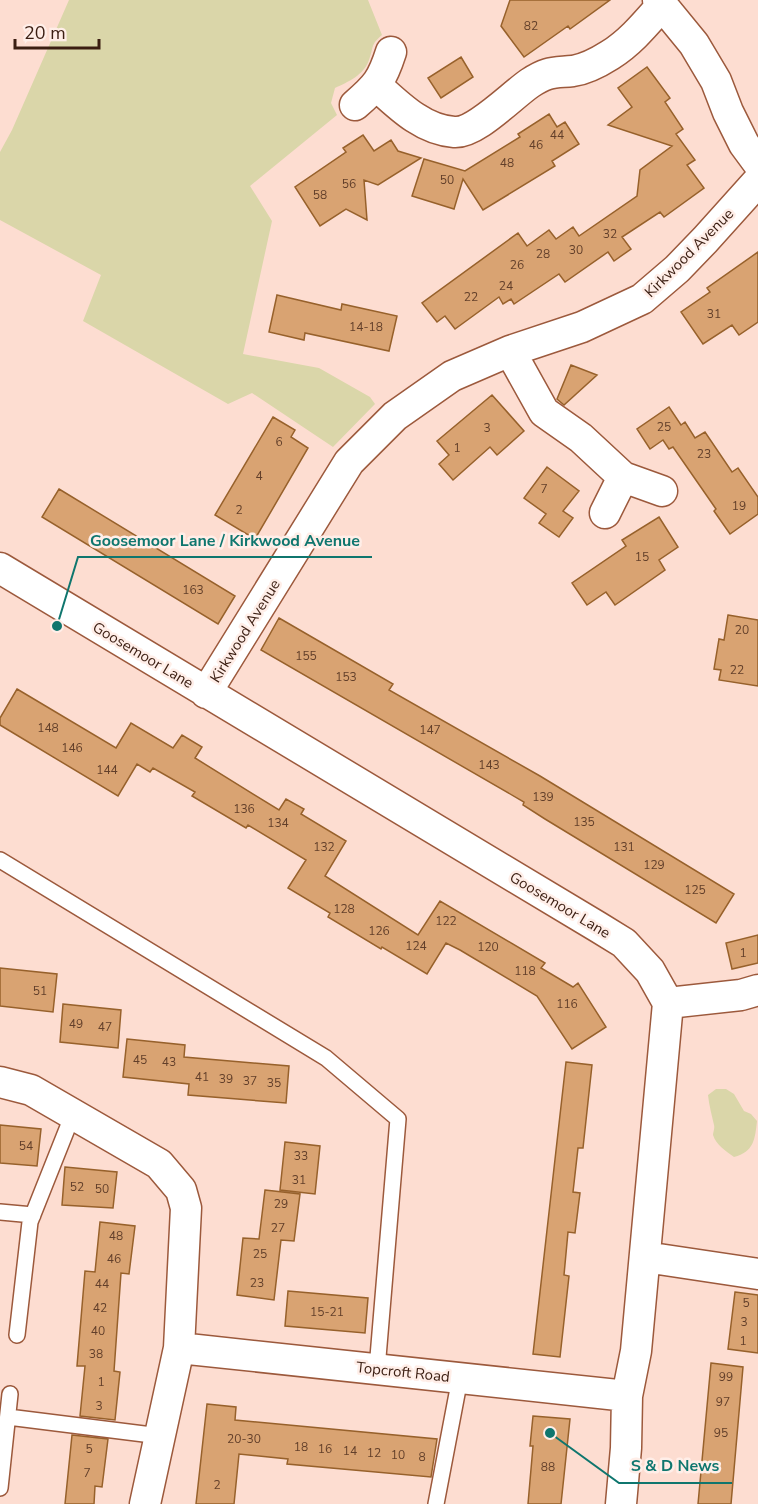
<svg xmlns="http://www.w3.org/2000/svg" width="758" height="1504" font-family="'Nunito Sans',sans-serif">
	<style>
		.green { fill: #dad6a9 }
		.building { fill: #d9a372; stroke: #97612b; stroke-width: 1.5 }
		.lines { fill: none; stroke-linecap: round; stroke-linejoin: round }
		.service-casing { stroke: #9c593c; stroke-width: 18 }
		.minor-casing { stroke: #9c593c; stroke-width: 33 }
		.service { stroke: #fff; stroke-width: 15 }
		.minor { stroke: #fff; stroke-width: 30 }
		.labels { text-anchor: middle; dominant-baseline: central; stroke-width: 5; stroke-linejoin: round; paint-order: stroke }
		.number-label { font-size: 12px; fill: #623f2a }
		.street-label { font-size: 15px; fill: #3b1e12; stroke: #ffeee8 }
		.leader { fill: none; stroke: #0f766e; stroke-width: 2 }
		.callout-dot { fill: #0f766e; stroke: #ffeee8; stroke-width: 2 }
		.callout-label { font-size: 16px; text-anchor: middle; font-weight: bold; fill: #0f766e; stroke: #ffeee8; stroke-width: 5; stroke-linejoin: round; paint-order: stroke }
	</style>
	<rect width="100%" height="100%" fill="#fdddd1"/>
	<path class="green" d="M69 0H368L382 35C370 45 374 47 369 60 364 75 348 82 335 88L331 103 337 115 250 186 272 221 243 354 319 368 370 397 375 404 333 447 252 393 228 404 83 321 101 275 0 220V152L12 130Z
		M716 1089H726L734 1094 744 1111 751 1114 757 1121C755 1139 754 1152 734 1157 726 1151 716 1145 713 1135 713 1132 715 1128 714 1125 712 1116 709 1105 708 1095Z"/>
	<path class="building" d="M510 0H610L570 29 568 26 524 57 501 26Z
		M461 57 473 77 441 98 428 78Z
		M647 67 670 98 665 102 683 129 676 134 695 160 687 165 704 188 664 217 660 212 622 237 631 249 614 261 608 252 565 282 559 274 514 304 511 299 503 304 499 297 455 329 445 316 437 322 422 303 518 233 527 246 549 230 556 239 573 227 579 236 637 196 640 170 672 146 608 125 632 107 618 88Z
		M549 114 557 127 565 122 579 144 552 161 555 166 483 210 463 179 454 209 412 196 424 159 465 171 520 137 518 134Z
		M363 135 374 151 391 140 398 151 421 158 378 185 364 180 367 220 346 209 320 226 295 187 346 152 343 148Z
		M758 252V322L739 335 732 325 703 344 681 312 710 292 707 288Z
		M277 295 341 310 342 304 397 316 389 351 305 333 304 340 269 332Z
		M571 365 597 375 564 405 557 399Z
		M492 395 524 431 497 455 490 447 453 480 439 464 449 455 437 441Z
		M669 407 681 425 685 422 695 438 705 432 732 472 738 468 758 497V514L730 534 714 511 716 509 673 447 669 449 663 440 650 449 637 429Z
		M273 417 295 430 291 437 308 448 255 539 215 515Z
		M547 467 579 491 563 511 573 518 559 537 539 523 546 514 524 498Z
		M59 489 235 596 218 624 42 517Z
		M659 517 678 547 659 560 665 570 615 605 606 592 587 605 572 583 626 546 622 540Z
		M728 615 758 620V686L719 680 721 670 714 669 719 639 724 640Z
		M279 618 393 684 389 690 540 776 734 894 716 923 545 819 523 805 524 802 261 650Z
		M17 689 116 748 131 723 173 748 182 735 202 747 195 758 279 810 286 799 304 809 301 814 346 841 325 876 418 935 440 901 545 963 541 968 573 987 578 983 606 1027 572 1049 537 996 460 950 446 943 427 974 382 947 381 949 328 917 330 913 288 888 306 860 248 825 246 828 192 796 195 792 153 768 150 772 137 764 118 796 0 725V718Z
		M758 935V963L732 969 726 943Z
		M0 968 57 974 53 1012 0 1006Z
		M63 1004 121 1010 118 1048 60 1042Z
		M127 1039 185 1045 184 1057 289 1066 286 1103 188 1095 189 1084 123 1077Z
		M566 1062 592 1065 583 1148H578L573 1192 580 1193 575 1233 568 1232 564 1275 569 1276 560 1357 533 1354Z
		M0 1125 41 1129 37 1166 0 1163Z
		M285 1142 320 1146 315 1194 280 1190Z
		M65 1167 117 1172 113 1208 62 1205Z
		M265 1190 300 1194 294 1241 281 1240 274 1300 237 1295 243 1238 259 1239Z
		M100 1222 135 1226 129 1274 121 1273 114 1371 120 1372 115 1420 80 1416 85 1366H77L85 1271 95 1272Z
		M288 1291 368 1298 365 1333 285 1326Z
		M735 1292 758 1295V1353L728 1349Z
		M711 1363 743 1367 731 1504H698Z
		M207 1404 236 1407 235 1420 437 1439 431 1477 287 1464 288 1459 239 1454 234 1504H196Z
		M533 1416 570 1419 561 1504H528L533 1446H530Z
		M72 1435 108 1439 102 1487 95 1486 94 1504H65Z"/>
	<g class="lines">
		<defs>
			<path id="service" d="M0 860 326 1058 398 1119 377 1369
				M0 1212 33 1215
				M17 1335 30 1222 73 1114
				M8 1417 160 1436
				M0 1488 10 1394
				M436 1504 460 1378"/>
			<path id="minor" d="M658 0 694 44 716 81 728 112 744 144 758 163
				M377 86C399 106 423 130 454 132 475 134 511 96 530 83 548 71 553 73 573 71 586 69 599 62 610 55 631 42 647 22 663 4
				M355 105C377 86 382 80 391 52
				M510 351 544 412 581 438 623 477 662 491
				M605 513 623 477
				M0 568 598 927 624 943 650 971 668 1003 636 1351 627 1396 626 1448 621 1504
				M206 693 349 462 395 416 452 376 510 351 582 327 642 299 677 269 705 240 758 181
				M668 1003 741 995 758 990
				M0 1082 31 1090 159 1164 181 1190 186 1208 179 1348 145 1504
				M645 1257 758 1274
				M179 1348 627 1396"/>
		</defs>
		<use href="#service" class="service-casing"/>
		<use href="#minor" class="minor-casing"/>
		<use href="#service" class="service"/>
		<use href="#minor" class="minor"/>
	</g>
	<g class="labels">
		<g class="number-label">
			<text x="531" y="26">82</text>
			<text x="557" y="135">44</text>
			<text x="536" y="145">46</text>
			<text x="507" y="163">48</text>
			<text x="447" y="180">50</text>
			<text x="349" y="184">56</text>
			<text x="320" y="195">58</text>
			<text x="610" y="234">32</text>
			<text x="576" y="250">30</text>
			<text x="543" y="254">28</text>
			<text x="517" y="265">26</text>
			<text x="506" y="286">24</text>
			<text x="471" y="297">22</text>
			<text x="714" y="314">31</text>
			<text x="366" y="327">14-18</text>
			<text x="664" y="427">25</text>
			<text x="487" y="428">3</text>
			<text x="279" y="442">6</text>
			<text x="457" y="448">1</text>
			<text x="704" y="454">23</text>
			<text x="259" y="476">4</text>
			<text x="544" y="489">7</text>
			<text x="739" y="506">19</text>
			<text x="239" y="510">2</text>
			<text x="642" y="557">15</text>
			<text x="193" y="590">163</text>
			<text x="742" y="630">20</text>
			<text x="306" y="656">155</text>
			<text x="737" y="670">22</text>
			<text x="346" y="677">153</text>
			<text x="48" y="728">148</text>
			<text x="430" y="730">147</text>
			<text x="72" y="748">146</text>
			<text x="489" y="765">143</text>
			<text x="107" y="770">144</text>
			<text x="543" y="797">139</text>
			<text x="244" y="809">136</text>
			<text x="584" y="822">135</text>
			<text x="278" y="823">134</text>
			<text x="324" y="847">132</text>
			<text x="624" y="847">131</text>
			<text x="654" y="865">129</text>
			<text x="695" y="890">125</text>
			<text x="344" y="909">128</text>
			<text x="446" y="921">122</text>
			<text x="379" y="931">126</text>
			<text x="416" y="946">124</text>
			<text x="488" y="947">120</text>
			<text x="743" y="953">1</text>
			<text x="525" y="971">118</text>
			<text x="40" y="991">51</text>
			<text x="567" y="1004">116</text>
			<text x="76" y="1024">49</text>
			<text x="105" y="1027">47</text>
			<text x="140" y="1060">45</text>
			<text x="169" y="1062">43</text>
			<text x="202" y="1077">41</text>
			<text x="226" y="1079">39</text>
			<text x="250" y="1081">37</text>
			<text x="274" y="1083">35</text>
			<text x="26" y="1146">54</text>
			<text x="301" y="1156">33</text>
			<text x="299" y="1180">31</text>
			<text x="77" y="1187">52</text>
			<text x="102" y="1189">50</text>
			<text x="281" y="1204">29</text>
			<text x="278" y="1228">27</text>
			<text x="116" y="1236">48</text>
			<text x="260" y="1254">25</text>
			<text x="114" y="1259">46</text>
			<text x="257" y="1283">23</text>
			<text x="102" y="1284">44</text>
			<text x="746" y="1303">5</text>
			<text x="100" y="1308">42</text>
			<text x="327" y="1312">15-21</text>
			<text x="744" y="1322">3</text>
			<text x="98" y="1331">40</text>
			<text x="743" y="1341">1</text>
			<text x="96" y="1354">38</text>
			<text x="726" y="1377">99</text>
			<text x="101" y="1382">1</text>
			<text x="723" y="1402">97</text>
			<text x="99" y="1406">3</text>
			<text x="721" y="1433">95</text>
			<text x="244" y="1439">20-30</text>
			<text x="301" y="1447">18</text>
			<text x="89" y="1449">5</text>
			<text x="325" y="1449">16</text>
			<text x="350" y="1451">14</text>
			<text x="374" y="1453">12</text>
			<text x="398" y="1455">10</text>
			<text x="422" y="1457">8</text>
			<text x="548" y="1467">88</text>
			<text x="87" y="1473">7</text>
			<text x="217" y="1485">2</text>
		</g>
		<g class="street-label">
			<text transform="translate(689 253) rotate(-45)">Kirkwood Avenue</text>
			<text transform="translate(245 631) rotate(-58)">Kirkwood Avenue</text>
			<text transform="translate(143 655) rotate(31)">Goosemoor Lane</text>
			<text transform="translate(560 905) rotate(31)">Goosemoor Lane</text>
			<text transform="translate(403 1372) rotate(6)">Topcroft Road</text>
		</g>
	</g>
	<path class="leader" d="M57 626L78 557H372M550 1433L619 1483H732"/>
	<g class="callout-dot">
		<circle cx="57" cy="626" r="6"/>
		<circle cx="550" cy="1433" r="6"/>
	</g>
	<g class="callout-label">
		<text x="225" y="546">Goosemoor Lane / Kirkwood Avenue</text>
		<text x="675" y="1471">S &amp; D News</text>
	</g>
	<path d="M15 39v9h84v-9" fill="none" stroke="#3b1e12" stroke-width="3"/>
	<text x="24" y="39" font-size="18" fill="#3b1e12" stroke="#ffeee8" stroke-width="4.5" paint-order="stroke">20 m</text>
</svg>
